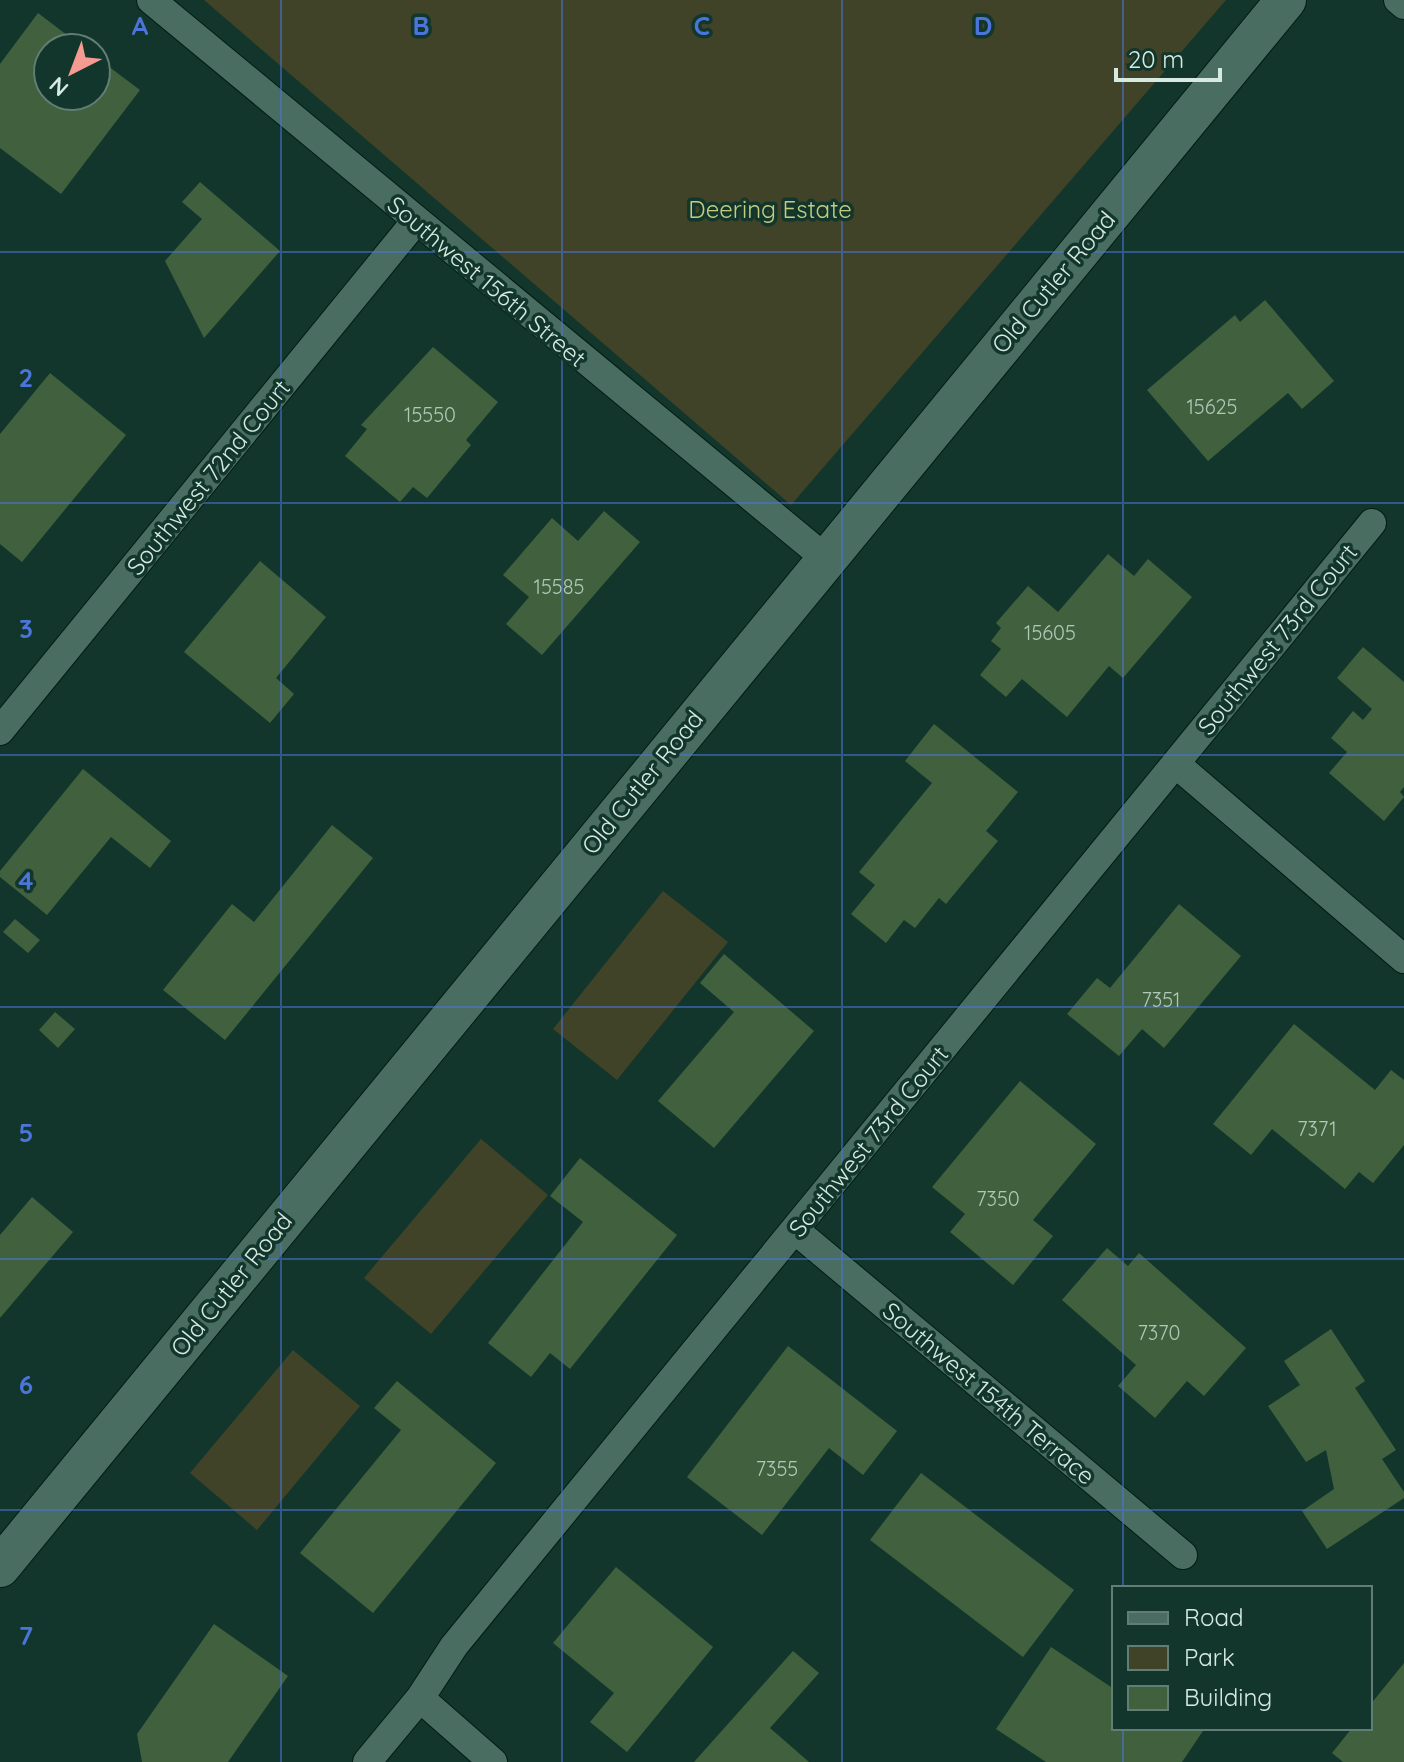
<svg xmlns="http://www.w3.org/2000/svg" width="1404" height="1762" font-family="Quicksand,sans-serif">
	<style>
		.green { fill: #404328 }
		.building { fill: #41613e }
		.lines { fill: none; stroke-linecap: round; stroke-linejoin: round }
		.street-casing { stroke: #021c15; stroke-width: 30 }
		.secondary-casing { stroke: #021c15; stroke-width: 42 }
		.street { stroke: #496e61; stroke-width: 28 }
		.secondary { stroke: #496e61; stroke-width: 40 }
		.grid { fill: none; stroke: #4b75da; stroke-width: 2; stroke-opacity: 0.55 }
		.labels { text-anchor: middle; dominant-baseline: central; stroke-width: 7; stroke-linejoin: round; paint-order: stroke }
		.number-label { font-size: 20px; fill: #b1c8b9 }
		.park-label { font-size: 24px; fill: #c4cc81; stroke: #12362b }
		.street-label { font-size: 24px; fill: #d6eae2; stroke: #12362b }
		.grid-label { font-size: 26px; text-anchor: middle; font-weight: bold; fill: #4b75da; stroke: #12362b; stroke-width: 7; stroke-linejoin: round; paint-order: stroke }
	</style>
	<rect width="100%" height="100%" fill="#12362b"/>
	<path class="green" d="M204 0H1226L791 505Z
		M663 891 728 942 617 1080 553 1029Z
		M481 1139 548 1195 431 1334 364 1278Z
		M293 1350 360 1406 257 1530 190 1473Z"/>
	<path class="building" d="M38 13 84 48H48V96H96V57L140 90 61 194 0 148V64Z
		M200 182 280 251 204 338 165 261 202 219 182 202Z
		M1265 300 1334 381 1302 409 1288 393 1208 461 1147 390 1235 315 1240 322Z
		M433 347 498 402 466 440 471 445 427 498 413 487 400 502 345 456 367 429 361 425Z
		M50 373 126 435 22 562 0 544V434Z
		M604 511 640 542 542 655 506 624 529 597 503 575 552 518 578 541Z
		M1108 554 1134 576 1148 559 1192 597 1123 678 1109 666 1067 717 1022 679 1006 697 980 675 1001 649 991 641 1001 628 996 623 1028 586 1058 612Z
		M260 561 326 617 276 678 294 694 270 723 184 652Z
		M1363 647 1404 682V787L1400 792 1404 797 1384 821 1329 773 1347 752 1331 738 1353 711 1363 720 1372 709 1337 678Z
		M934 724 1018 792 986 831 998 841 946 904 939 898 915 928 904 920 886 943 851 914 875 885 859 872 932 783 905 761Z
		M83 769 171 841 150 868 111 837 47 915 0 877V871Z
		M332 825 373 858 225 1040 163 990 232 904 254 922Z
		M1179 904 1241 956 1164 1048 1142 1029 1119 1056 1067 1014 1097 978 1110 988Z
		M15 919 40 940 28 953 3 932Z
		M724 954 814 1031 714 1148 658 1101 734 1012 700 983Z
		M55 1012 75 1029 58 1048 39 1030Z
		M1294 1024 1375 1090 1391 1070 1404 1080V1145L1373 1183 1359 1172 1345 1189 1272 1129 1251 1155 1213 1124Z
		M1020 1081 1096 1144 1033 1220 1053 1236 1013 1285 950 1232 965 1214 932 1187Z
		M580 1158 677 1235 570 1369 550 1353 531 1377 488 1343 583 1222 550 1196Z
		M32 1197 73 1232 0 1318V1235Z
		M1107 1248 1128 1266 1139 1253 1246 1348 1204 1396 1187 1381 1155 1418 1118 1386 1136 1365 1062 1300Z
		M1331 1329 1365 1381 1355 1388 1396 1450 1382 1459 1404 1492V1498L1327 1549 1302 1511 1334 1489 1326 1450 1306 1462 1268 1406 1300 1385 1284 1361Z
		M788 1346 897 1431 863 1475 829 1448 762 1535 687 1477Z
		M397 1381 496 1463 373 1613 300 1553 401 1430 374 1408Z
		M921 1473 1074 1590 1023 1657 870 1540Z
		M616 1567 713 1647 627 1752 590 1722 614 1693 553 1643Z
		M214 1624 288 1676 228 1762H142L137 1734Z
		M1051 1647 1114 1689V1728H1205L1182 1762H1046L996 1729Z
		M793 1651 819 1673 770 1728 809 1762H694Z
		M1404 1663V1762H1343L1332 1753 1352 1728H1370V1705Z"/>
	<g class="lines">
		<defs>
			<path id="street" d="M151 0 825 558
				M1398 0 1404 5
				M0 731 415 222
				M1176 764 1404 959
				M795 1230 1183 1555
				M420 1698 493 1762
				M367 1762 420 1698 454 1646 1372 523"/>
			<path id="secondary" d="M0 1567 1286 0"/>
		</defs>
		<use href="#street" class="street-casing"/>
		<use href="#secondary" class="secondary-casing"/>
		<use href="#street" class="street"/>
		<use href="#secondary" class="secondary"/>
	</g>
	<path class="grid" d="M281 0V1762M562 0V1762M842 0V1762M1123 0V1588M0 252H1404M0 503H1404M0 755H1404M0 1007H1404M0 1259H1404M0 1510H1404M1123 1728V1762"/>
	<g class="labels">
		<g class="number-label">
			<text x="1212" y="406">15625</text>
			<text x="430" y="414">15550</text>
			<text x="559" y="586">15585</text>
			<text x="1050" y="632">15605</text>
			<text x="1161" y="999">7351</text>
			<text x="1317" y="1128">7371</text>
			<text x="998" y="1198">7350</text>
			<text x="1159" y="1332">7370</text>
			<text x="777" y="1468">7355</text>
		</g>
		<g class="park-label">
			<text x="770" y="209">Deering Estate</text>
		</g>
		<g class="street-label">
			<text transform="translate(487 281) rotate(40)">Southwest 156th Street</text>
			<text transform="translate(1053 282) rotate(-50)">Old Cutler Road</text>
			<text transform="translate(208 477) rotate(-51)">Southwest 72nd Court</text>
			<text transform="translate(1277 639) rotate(-51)">Southwest 73rd Court</text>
			<text transform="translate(642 782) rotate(-51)">Old Cutler Road</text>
			<text transform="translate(868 1141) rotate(-51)">Southwest 73rd Court</text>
			<text transform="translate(231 1284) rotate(-51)">Old Cutler Road</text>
			<text transform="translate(989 1393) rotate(40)">Southwest 154th Terrace</text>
		</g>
	</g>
	<g class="grid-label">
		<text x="140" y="35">A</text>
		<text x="421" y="35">B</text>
		<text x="702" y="35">C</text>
		<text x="983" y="35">D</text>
		<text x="26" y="387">2</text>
		<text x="26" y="638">3</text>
		<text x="26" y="890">4</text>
		<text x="26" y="1142">5</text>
		<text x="26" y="1394">6</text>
		<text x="26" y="1645">7</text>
	</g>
	<rect x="1112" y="1586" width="260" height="144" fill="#12362b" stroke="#607e74" stroke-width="2"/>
	<rect x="1128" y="1612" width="40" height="12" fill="#496e61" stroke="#607e74" stroke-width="2"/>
	<text x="1184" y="1626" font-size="24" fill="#d6eae2">Road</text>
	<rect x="1128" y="1646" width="40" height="24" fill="#404328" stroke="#607e74" stroke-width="2"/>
	<text x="1184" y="1666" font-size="24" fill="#d6eae2">Park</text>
	<rect x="1128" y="1686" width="40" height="24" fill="#41613e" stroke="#607e74" stroke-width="2"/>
	<text x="1184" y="1706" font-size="24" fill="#d6eae2">Building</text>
	<g transform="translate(72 72) rotate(222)"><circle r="38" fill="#12362b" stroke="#607e74" stroke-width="2"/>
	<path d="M0-6L14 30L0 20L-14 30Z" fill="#f59c92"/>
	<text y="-12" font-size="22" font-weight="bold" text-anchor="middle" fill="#d6eae2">N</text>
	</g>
	<path d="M1116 68v12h104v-12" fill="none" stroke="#d6eae2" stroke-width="4"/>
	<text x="1128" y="68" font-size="24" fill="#d6eae2" stroke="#12362b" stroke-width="6" paint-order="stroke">20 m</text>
</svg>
